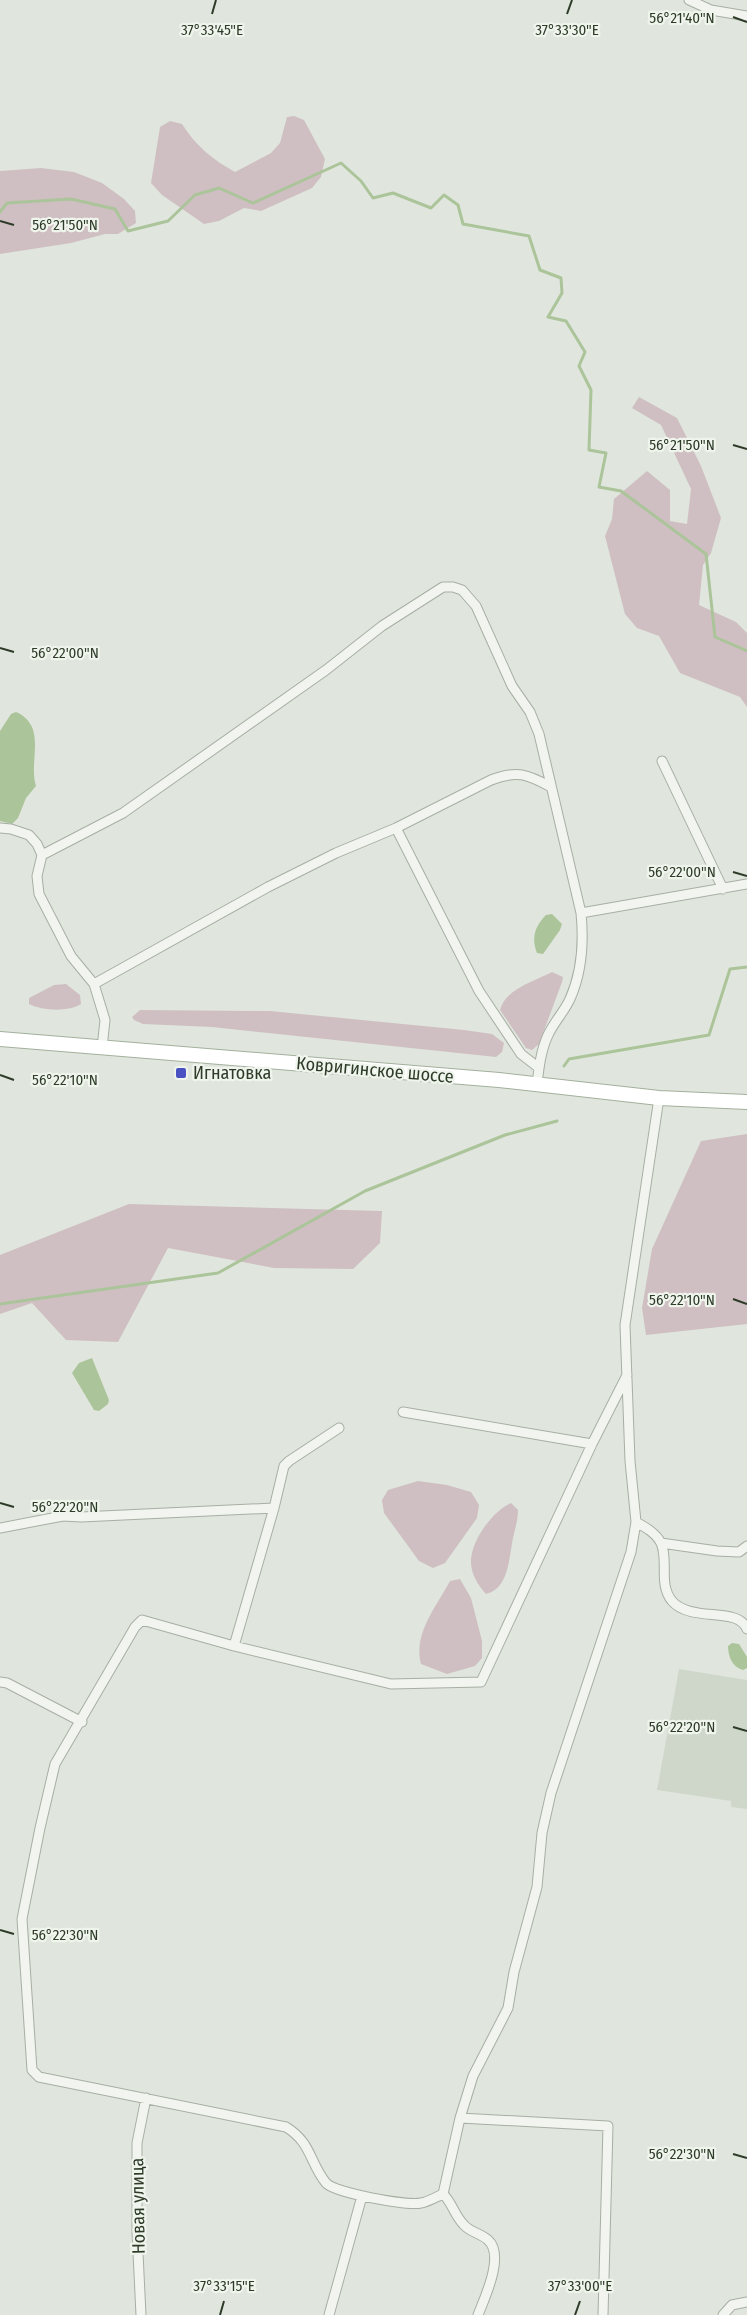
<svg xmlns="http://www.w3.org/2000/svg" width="747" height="2315" font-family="'Fira Sans Condensed',sans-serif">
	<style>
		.built { fill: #cfd7cb }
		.green { fill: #cfbfc2 }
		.water { fill: #abc49a }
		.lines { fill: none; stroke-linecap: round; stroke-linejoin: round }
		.stream { stroke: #abc49a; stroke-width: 3 }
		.street-casing { stroke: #a7afa3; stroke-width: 11 }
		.primary-casing { stroke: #a3b09d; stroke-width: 16 }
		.street { stroke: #f1f4ef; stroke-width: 9 }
		.primary { stroke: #fff; stroke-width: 14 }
		.ticks { fill: none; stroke: #2d3b28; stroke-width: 2 }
		.poi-dot { fill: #4a52c3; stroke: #eff4ec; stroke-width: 2 }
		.labels { text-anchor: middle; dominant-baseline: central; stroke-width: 4.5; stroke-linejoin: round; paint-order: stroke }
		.street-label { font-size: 18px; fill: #2d3b28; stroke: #eff4ec }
		.poi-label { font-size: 18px; fill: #2d3b28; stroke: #eff4ec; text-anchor: start }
		.ticks-label { font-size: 15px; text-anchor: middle; fill: #2d3b28; stroke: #eff4ec; stroke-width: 4.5; stroke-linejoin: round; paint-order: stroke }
	</style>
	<rect width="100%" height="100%" fill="#e0e6dd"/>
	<path class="built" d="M679 1669 747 1680V1809L731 1807V1801L657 1790Z"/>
	<path class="green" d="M294 116 304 120 325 159 321 177 312 188 261 211 244 208 219 221 204 224 162 195 151 183 160 127 170 121 182 124C195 145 213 160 235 172L271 153 280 143 287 117Z
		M41 168 74 172 102 183 124 199 135 211 136 223 118 234H105L71 243 0 254V171Z
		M639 397 677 418 701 466 721 518 711 553 703 565 699 605 736 622 747 633V707L740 697 680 673 659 636 637 628 625 614 605 536 612 519 614 499 647 471 670 490V521L687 524 691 489 661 425 632 408Z
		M552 972 563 977 562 982 539 1044 532 1050 526 1048 500 1010C505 989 535 981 552 972Z
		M66 984 80 995 81 1004C69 1012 42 1011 29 1004V998L54 985Z
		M140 1010 270 1011 464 1030 492 1034 504 1043 502 1052 496 1057 212 1027 143 1024 134 1020 132 1017Z
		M747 1134V1324L646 1335 642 1308 652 1249 701 1141Z
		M129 1204 382 1211 380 1243 353 1269 274 1268 168 1248 118 1342 66 1340 32 1303 0 1314V1255Z
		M418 1481 447 1485 471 1492 479 1505 477 1518 445 1563 433 1568 419 1561 384 1513 382 1500 388 1490Z
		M511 1503 518 1510C518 1520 515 1529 513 1538 509 1557 509 1589 486 1594 478 1586 470 1572 471 1560 472 1539 493 1511 511 1503Z
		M460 1579 471 1598 482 1641V1658L475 1666 447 1674 421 1664C413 1634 436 1607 450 1581Z"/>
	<path class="water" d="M16 712C48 726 28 761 36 786L26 798 18 818 12 824 0 821V731L11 714Z
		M552 914 562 924 560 930 543 954 537 953C531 938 535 926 546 915Z
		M92 1358 109 1400 108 1404 99 1411 94 1410 72 1373 79 1363Z
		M732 1643 739 1644 747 1657V1668L743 1670C732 1667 728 1656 728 1646Z"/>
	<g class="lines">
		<path class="stream" d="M0 212 7 203 71 199 115 209 128 231 168 221 195 195 219 188 253 203 341 163 361 181 373 198 393 193 431 208 444 195 458 205 463 224 529 236 540 270 561 278 562 293 548 317 566 321 585 352 579 366 591 390 589 450 606 453 599 487 621 491 706 554 715 637 747 651
			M564 1066 569 1059 709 1035 730 969 747 967
			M0 1304 218 1273 365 1191 505 1135 557 1121"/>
		<defs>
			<path id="street" d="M689 0 711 10 747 16
				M662 761 723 889
				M0 828 11 829 29 835 37 844 42 855 37 876 39 894 71 956 94 984 105 1020 102 1048
				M396 828 479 991 521 1054 539 1068
				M42 855 123 813 326 670 382 626 443 587H453L462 590 476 606 512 686 530 712 539 734 581 913C584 943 582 972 570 999 564 1012 554 1022 548 1035 541 1050 539 1067 537 1084
				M581 913 747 884
				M94 984 268 887 336 853 396 828 491 780C517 770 527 774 551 787
				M403 1412 592 1444
				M636 1522C645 1527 656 1533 661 1543 669 1561 658 1584 672 1601 691 1623 738 1606 747 1629
				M0 1528 63 1516 81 1517 274 1508
				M661 1543 717 1551 739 1552 747 1546
				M234 1646 274 1508 284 1466 289 1461 339 1428
				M0 1682 7 1683 82 1722
				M460 2118 608 2126 603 2315
				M443 2194C436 2197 428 2202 421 2203 407 2206 335 2193 326 2183 309 2162 312 2143 286 2127L39 2077 32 2070 22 1919 40 1828 55 1764 135 1627 142 1620 234 1646 391 1684 481 1682 592 1444 627 1375
				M443 2194 460 2118 473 2076 508 2008 514 1972 537 1887 542 1833 551 1793 631 1552 636 1522 630 1461 625 1325 659 1098
				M443 2194C452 2202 454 2215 464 2225 470 2232 480 2233 488 2240 505 2255 485 2297 478 2315
				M141 2315 137 2232V2143L146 2098
				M329 2315 362 2196
				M723 2315 732 2305 747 2302"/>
			<path id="primary" d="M0 1039 499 1080 659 1098 747 1102"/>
		</defs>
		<use href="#street" class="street-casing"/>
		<use href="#primary" class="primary-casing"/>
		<use href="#street" class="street"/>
		<use href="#primary" class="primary"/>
	</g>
	<path class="ticks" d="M212 14 216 0M567 14 572 0M733 17 747 22M0 221 14 225M733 445 747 449M0 648 14 652M733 872 747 876M0 1075 14 1080M733 1299 747 1304M0 1503 14 1507M733 1727 747 1731M0 1930 14 1934M733 2154 747 2158M220 2315 224 2301M575 2315 580 2301"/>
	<rect class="poi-dot" x="175" y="1067" width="12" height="12" rx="3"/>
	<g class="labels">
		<g class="street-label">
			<text transform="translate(375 1070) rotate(5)">Ковригинское шоссе</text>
			<text transform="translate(138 2206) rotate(-91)">Новая улица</text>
		</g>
		<g class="poi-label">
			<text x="193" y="1073">Игнатовка</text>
		</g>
	</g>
	<g class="ticks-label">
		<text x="682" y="23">56°21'40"N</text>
		<text x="212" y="35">37°33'45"E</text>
		<text x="567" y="35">37°33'30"E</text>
		<text x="65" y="230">56°21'50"N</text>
		<text x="682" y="450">56°21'50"N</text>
		<text x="65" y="658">56°22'00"N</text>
		<text x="682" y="877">56°22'00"N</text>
		<text x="65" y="1085">56°22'10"N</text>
		<text x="682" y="1305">56°22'10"N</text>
		<text x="65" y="1512">56°22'20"N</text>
		<text x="682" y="1732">56°22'20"N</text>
		<text x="65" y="1940">56°22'30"N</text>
		<text x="682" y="2159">56°22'30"N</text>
		<text x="224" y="2291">37°33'15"E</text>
		<text x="580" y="2291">37°33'00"E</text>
	</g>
</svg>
